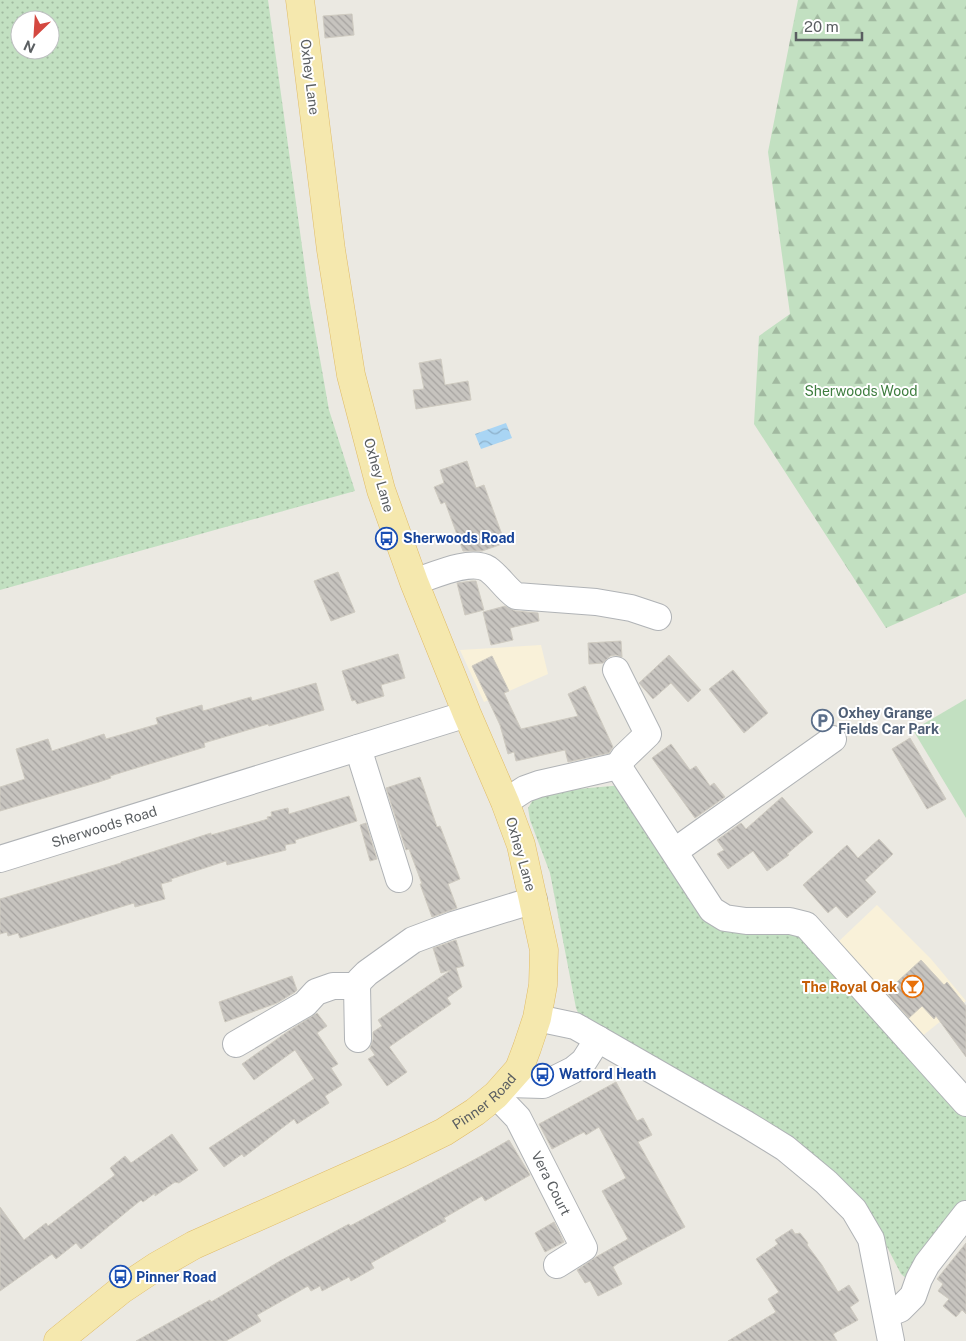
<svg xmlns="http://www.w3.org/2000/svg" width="966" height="1341" font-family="'Public Sans',sans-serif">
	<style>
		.commercial { fill: #f9f1d9 }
		.grass { fill: url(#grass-dots); fill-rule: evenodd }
		.forest { fill: url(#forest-firs) }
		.garden { fill: #c2e0c1 }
		.water { fill: url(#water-waves) }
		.building { fill: url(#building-back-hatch); stroke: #cfcbc1 }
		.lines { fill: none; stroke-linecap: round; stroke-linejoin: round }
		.minor-casing { stroke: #b0b3b6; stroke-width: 28 }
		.major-casing { stroke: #e0bb67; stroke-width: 29 }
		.minor { stroke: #fff; stroke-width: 26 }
		.major { stroke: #f5e8ae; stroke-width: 28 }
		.labels { text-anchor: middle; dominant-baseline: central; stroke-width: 4; stroke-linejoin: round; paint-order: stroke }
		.street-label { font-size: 14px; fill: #5a5e61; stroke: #fff }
		.park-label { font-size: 14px; fill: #3e7d3f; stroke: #fff }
		.transit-label { font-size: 14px; font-weight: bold; fill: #164399; stroke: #fff; text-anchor: start }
		.service-label { font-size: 14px; font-weight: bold; fill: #4e5e75; stroke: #fff; text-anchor: start }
		.food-label { font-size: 14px; font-weight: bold; fill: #c56008; stroke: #fff; text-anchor: end }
	</style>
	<defs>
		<pattern id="grass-dots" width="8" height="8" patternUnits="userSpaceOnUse" patternTransform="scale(1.25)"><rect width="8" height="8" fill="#c2e0c1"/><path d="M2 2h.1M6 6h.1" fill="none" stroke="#a1b9a0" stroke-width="1.8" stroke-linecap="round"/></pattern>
		<pattern id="forest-firs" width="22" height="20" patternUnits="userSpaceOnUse" patternTransform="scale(1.25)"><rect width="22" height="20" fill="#c2e0c1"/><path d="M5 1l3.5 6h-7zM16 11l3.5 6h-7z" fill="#a1b9a0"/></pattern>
		<pattern id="water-waves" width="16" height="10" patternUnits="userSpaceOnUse" patternTransform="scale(1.25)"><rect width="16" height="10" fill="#a9d5f4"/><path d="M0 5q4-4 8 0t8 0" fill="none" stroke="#8db0c9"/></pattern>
		<pattern id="building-back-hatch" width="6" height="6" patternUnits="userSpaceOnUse" patternTransform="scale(1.25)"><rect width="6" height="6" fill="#c7c4bf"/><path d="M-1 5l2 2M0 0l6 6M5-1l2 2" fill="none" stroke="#a5a29f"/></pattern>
	</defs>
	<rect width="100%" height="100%" fill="#ebe9e2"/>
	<path class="commercial" d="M541 645 548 674 484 702 460 650Z
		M877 905 931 959 966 1001 921 1037 837 943Z"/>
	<path class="grass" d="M0 0H268L309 297 329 410 355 491 0 590ZM20 20H50V50H20Z
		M623 785 709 920 802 928 966 1115V1209L907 1279 901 1274 868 1210 819 1159 745 1107 641 1056 579 1015 576 1008 550 873 530 820 528 808 533 800 544 792Z"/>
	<path class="forest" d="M798 0H966V593L886 628 754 424 759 336 790 314 768 152Z"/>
	<path class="garden" d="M966 699V818L913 730Z"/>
	<path class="water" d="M506 423 512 438 481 449 475 434Z"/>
	<path class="building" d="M352 14 354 35 325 38 323 16Z
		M441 359 445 385 468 381 471 400 416 409 413 390 424 389 419 363Z
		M467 461 476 488 484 485 505 543 482 551H463L445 502 441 504 434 487 444 483 440 470Z
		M338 572 355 612 331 621 314 581Z
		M472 581H476L484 610 465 615 457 583Z
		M505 606 515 611 538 613 539 621 510 628 513 640 491 645 483 612Z
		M621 641 622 657 616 655 610 656 603 663 589 664 588 643Z
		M398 654 405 678 381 685 384 696 357 704 355 700 352 701 342 671Z
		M669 655 701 690 688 702 671 683 653 699 639 683Z
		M492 656 509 691 504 693 521 729 578 716 568 694 585 686 613 747 609 753 568 762 565 750 516 761 514 752 508 754 500 725 472 666Z
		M733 670 768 713 744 733 709 689Z
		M316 683 324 710 269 726 268 724 204 743 205 747 110 776 111 778 99 782 0 811V787L25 779 16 749 48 739 52 751 104 734 106 739 158 724 156 718 202 705 203 711 251 697 252 701Z
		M910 738 946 799 927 809 892 749Z
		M671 744 690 770 696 766 710 786 714 783 725 797 695 818 652 758Z
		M420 777 437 827 440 826 460 879 448 884 457 908 432 917 420 884H422L409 849 406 850 386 788Z
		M349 796 357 821 295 840 296 843 285 845 286 850 227 865 226 861 171 879 172 881 161 884 165 899 135 907 134 903 20 938 18 933 8 936 7 932 0 934V899L121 863V862L211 833V835L268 819 267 817 272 816 271 812 288 808 289 814Z
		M782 797 813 832 787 854 789 855 767 871 753 851 728 869 717 854 724 850 717 840 741 823 746 829Z
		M366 823 377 859 370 861 360 825Z
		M879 839 893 854 865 880 876 892 847 918 836 906 828 913 803 885 847 845 858 858Z
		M456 940 464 966 456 968 462 987 447 998 451 1004 389 1047 407 1072 387 1086 368 1059 375 1055 370 1048 373 1039V1032L382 1026 378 1020 451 970 441 973 433 948Z
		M921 960 944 985 947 982 966 1006V1057L936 1016 934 1019 922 1006 909 1018 886 992Z
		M292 976 297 990 295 992 277 1003 225 1022 219 1002Z
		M317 1013 327 1026 317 1033 338 1064 331 1068 342 1085 325 1096 329 1103 297 1124 294 1119 244 1157 242 1154 224 1167 209 1148 314 1079 295 1050 254 1080 242 1064 287 1032Z
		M616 1082 637 1121 643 1118 652 1135 638 1142 685 1227 617 1264 613 1267 622 1284 598 1296 590 1281 585 1283 577 1270 596 1257 628 1239 602 1191 626 1178 599 1127 586 1135 584 1132 552 1149 539 1124Z
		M172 1134 198 1170 179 1183 175 1182 155 1196V1193L143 1202 141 1200 81 1249 76 1243 56 1259 52 1254 0 1291V1207L24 1240 46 1223 48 1226 115 1175 110 1168 125 1156 131 1163Z
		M509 1140 530 1175 485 1201 482 1196 444 1218 446 1221 371 1263 374 1268 351 1281 349 1277 322 1291 320 1286 311 1291 308 1286 257 1315 261 1321 226 1341H136L210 1300 211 1302 280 1261 349 1224 350 1226 481 1156Z
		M554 1222 564 1242 545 1252 535 1233Z
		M792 1229 795 1234 800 1233 808 1243 807 1245 822 1265 838 1292 849 1285 859 1301 850 1307 858 1320 833 1334 837 1341H728L776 1312 768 1299 779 1292 756 1259 778 1244 775 1240Z
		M966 1243V1314L962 1310 956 1317 943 1306 949 1299 938 1291 943 1284 937 1279Z"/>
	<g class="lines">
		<defs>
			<g id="minor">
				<path d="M414 582C433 576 470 558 488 569 499 577 505 588 516 596L596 602 631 608 658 617"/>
				<path d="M616 670 648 734 624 757 618 766"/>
				<path d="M358 748 399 879"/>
				<path d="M505 802 525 789 539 784 618 766 712 910 725 918 746 921H790L806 925 966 1103"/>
				<path d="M675 851 833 739"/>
				<path id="s1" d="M0 859 467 714"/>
				<path d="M537 1018 575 1026 598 1039 746 1124 785 1148 826 1182 854 1210 871 1239 891 1341"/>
				<path d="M358 1039 357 986 360 980 367 973 413 940 453 925 534 900"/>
				<path d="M236 1044 305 1004 316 992 333 986H357"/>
				<path d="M507 1084 543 1085 573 1070 584 1061 598 1039"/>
				<path id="s2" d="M496 1095 518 1118 584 1248 557 1265"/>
				<path d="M887 1314 900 1309 913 1296 919 1279 927 1264 966 1214"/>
			</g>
			<g id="major">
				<path id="s3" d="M58 1341 121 1290 157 1266 194 1245 401 1153 444 1132 475 1112 496 1095 519 1069 527 1048 537 1018 543 985 544 950 521 845 505 802 467 714 414 582 381 490 351 375 331 250 300 0"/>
			</g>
		</defs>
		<use href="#minor" class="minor-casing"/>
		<use href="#major" class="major-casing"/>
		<use href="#minor" class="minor"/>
		<use href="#major" class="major"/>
	</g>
	<defs>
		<symbol id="bus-ring" viewBox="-11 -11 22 22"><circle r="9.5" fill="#fff" stroke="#1a4fb4" stroke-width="1.5"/><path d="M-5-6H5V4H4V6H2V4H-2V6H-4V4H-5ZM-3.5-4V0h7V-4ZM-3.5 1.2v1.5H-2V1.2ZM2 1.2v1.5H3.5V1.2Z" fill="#1a4fb4"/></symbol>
		<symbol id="parking-ring" viewBox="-11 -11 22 22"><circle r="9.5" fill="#fff" stroke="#5c6f8a" stroke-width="1.5"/><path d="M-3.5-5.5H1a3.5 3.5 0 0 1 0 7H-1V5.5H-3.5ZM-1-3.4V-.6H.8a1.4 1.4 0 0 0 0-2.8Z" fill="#5c6f8a"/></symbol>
		<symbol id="bar-ring" viewBox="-11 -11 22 22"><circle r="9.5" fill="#fff" stroke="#e8710a" stroke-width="1.5"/><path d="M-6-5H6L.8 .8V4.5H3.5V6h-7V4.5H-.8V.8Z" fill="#e8710a"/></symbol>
	</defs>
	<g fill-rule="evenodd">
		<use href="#bus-ring" x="374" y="526" width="25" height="25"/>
		<use href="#parking-ring" x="810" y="708" width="25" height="25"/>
		<use href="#bar-ring" x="900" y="974" width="25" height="25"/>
		<use href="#bus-ring" x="530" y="1062" width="25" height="25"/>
		<use href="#bus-ring" x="108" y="1264" width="25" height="25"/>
	</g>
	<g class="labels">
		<g class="street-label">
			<text transform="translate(310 77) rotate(83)">Oxhey Lane</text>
			<text transform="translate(379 475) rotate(74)">Oxhey Lane</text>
			<text stroke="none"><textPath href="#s1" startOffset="109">Sherwoods Road</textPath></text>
			<text transform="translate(521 854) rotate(74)">Oxhey Lane</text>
			<text stroke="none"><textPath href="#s3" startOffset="492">Pinner Road</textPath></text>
			<text stroke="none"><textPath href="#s2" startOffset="105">Vera Court</textPath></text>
		</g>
		<g class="park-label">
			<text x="861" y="391">Sherwoods Wood</text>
		</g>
		<g class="transit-label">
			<text x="403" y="538">Sherwoods Road</text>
			<text x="559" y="1074">Watford Heath</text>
			<text x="136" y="1277">Pinner Road</text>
		</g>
		<g class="service-label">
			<text x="838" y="713">Oxhey Grange<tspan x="838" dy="16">Fields Car Park</tspan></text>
		</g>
		<g class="food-label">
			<text x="897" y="987">The Royal Oak</text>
		</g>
	</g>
	<g transform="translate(35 35) rotate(205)"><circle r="24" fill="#ffffff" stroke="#bdbfc0"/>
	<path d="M0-4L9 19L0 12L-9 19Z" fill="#d44840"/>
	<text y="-8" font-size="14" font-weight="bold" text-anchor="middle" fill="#5a5e61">N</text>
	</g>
	<path d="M796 32v8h66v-8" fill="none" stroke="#5a5e61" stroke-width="2.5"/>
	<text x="804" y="32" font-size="15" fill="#5a5e61" stroke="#ffffff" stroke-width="4" paint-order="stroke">20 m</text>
</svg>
